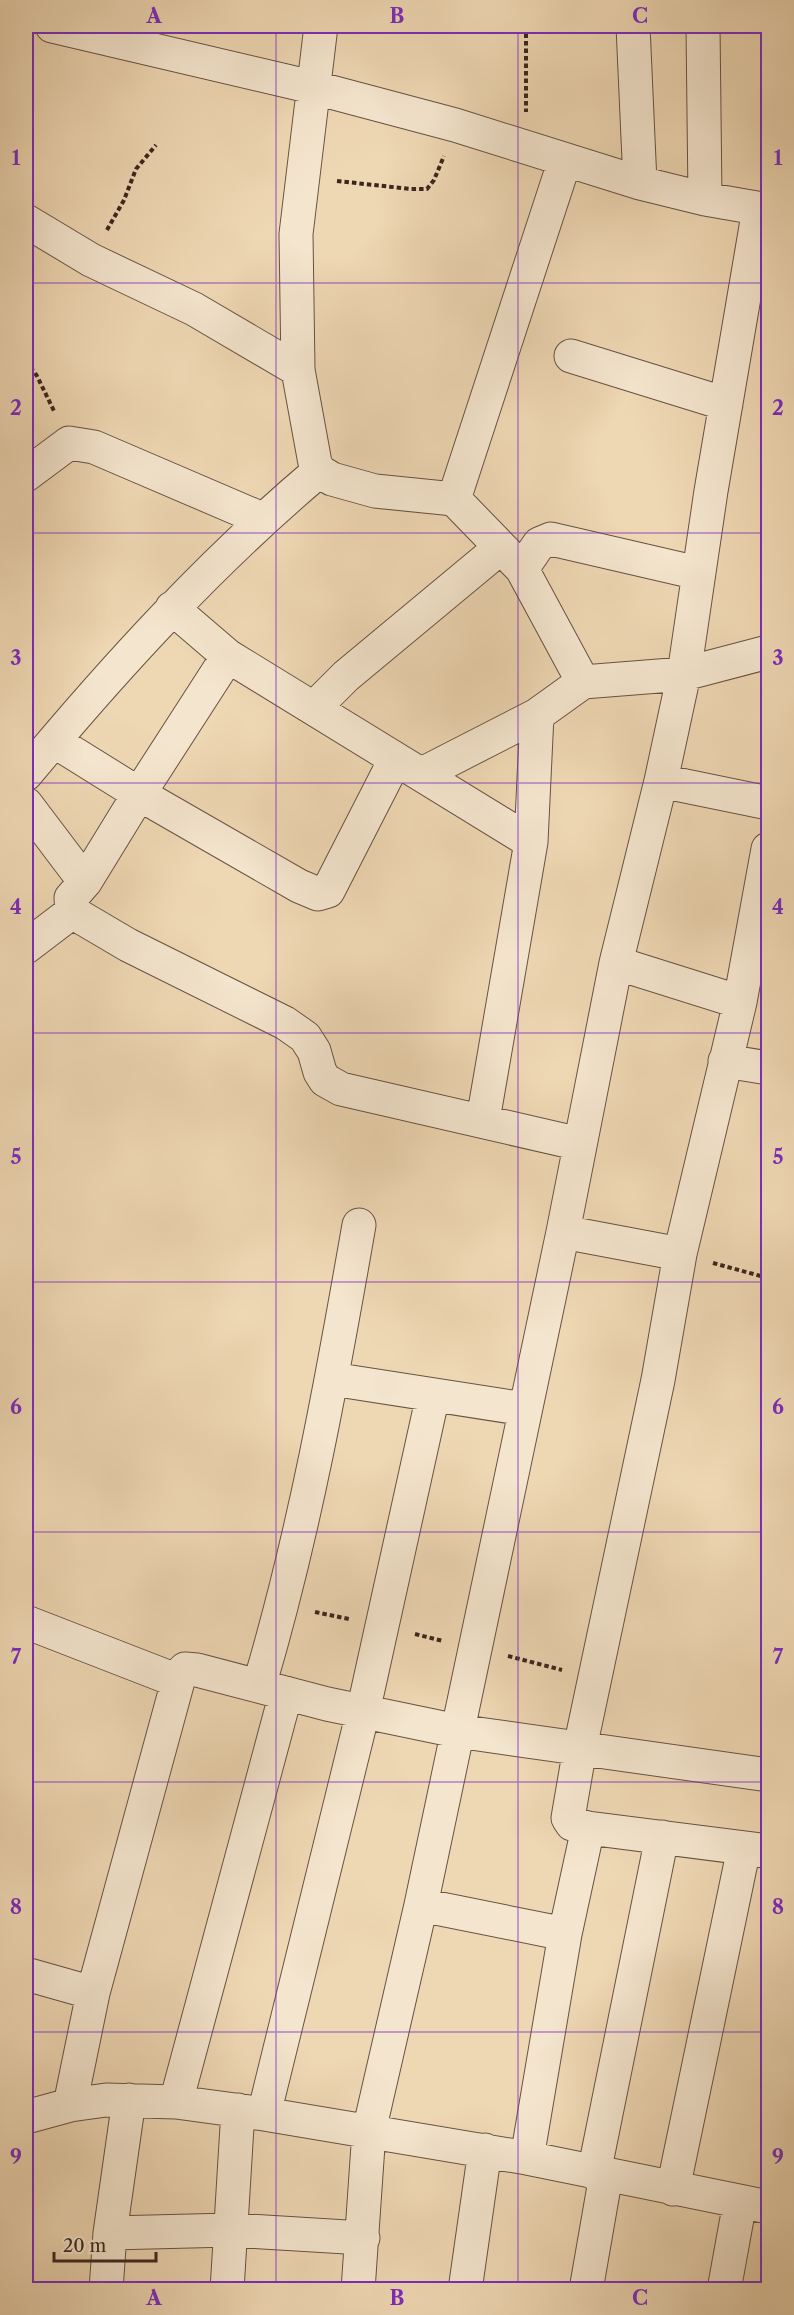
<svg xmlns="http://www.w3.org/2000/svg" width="794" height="2315" font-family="'Libre Caslon Text',serif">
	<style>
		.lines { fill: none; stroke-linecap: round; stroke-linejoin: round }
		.minor-casing { stroke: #675243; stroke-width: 35 }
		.path { stroke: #3a261e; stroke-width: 4; stroke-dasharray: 4.5 3; stroke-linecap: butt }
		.minor { stroke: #f4e5ce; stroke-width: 33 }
		.grid { fill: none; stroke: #7b2cbf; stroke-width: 1.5; stroke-opacity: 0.55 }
		.neatline { fill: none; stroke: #7b2cbf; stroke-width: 2 }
		.grid-label { font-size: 20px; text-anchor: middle; font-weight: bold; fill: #7b2cbf }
	</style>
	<rect width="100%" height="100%" fill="#eed7b3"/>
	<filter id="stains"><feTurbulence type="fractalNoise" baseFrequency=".00333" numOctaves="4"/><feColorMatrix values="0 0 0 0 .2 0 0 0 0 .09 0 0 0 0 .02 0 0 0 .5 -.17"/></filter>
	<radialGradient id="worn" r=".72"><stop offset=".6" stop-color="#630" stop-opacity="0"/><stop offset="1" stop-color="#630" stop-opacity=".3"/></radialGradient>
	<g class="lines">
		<defs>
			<path id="minor" d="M52 26 312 87 455 125 640 183 705 199 768 210
				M321 26 296 234 298 370 315 463 319 471 332 479 375 491 454 499 522 569 583 682
				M633 26 640 183
				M703 26 705 199
				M26 221 91 260 194 309 298 370
				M571 356 726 404
				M26 475 69 443 94 447 262 519
				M454 499 565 160
				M522 569 539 544 551 539 698 573
				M172 608 228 656 531 842
				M228 656 139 794 85 882 71 898 72 912 128 945 285 1023 305 1037 314 1051 320 1072 325 1080 341 1089 580 1144
				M314 708 346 676 500 548
				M54 741 139 794 299 886 318 894 328 891 395 760
				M26 774C116 666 211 562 319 471
				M422 774 537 715 583 682 684 674 768 652
				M661 781 768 803
				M26 804 85 882
				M26 947 72 912
				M616 963 740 1002
				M725 1061 768 1068
				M483 1120 531 842 537 715
				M563 1232 680 1254
				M332 1379 525 1409
				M26 1622 178 1681
				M259 1686C304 1535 332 1380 359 1225
				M588 1828 768 1851
				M421 1905 565 1934
				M26 1974 93 1993
				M176 2102 286 1693
				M70 2105 93 1993 178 1681 180 1674 185 1669 197 1670 327 1704 457 1731 768 1775
				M264 2114 363 1712 433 1395
				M26 2117 70 2105 106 2100 176 2102 264 2114 527 2158 768 2207
				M527 2158 565 1934 588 1828 572 1824 568 1818 580 1748 658 1380 680 1254 740 1002 768 849
				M594 2173 662 1837
				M673 2189 744 1848
				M110 2233 231 2230 363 2238
				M106 2290 110 2233 129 2100
				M227 2290 238 2110
				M358 2290 369 2131 421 1905 563 1232 616 963 661 781 684 674 711 491 759 209
				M465 2290 485 2150
				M586 2290 606 2175
				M724 2290 740 2202"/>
		</defs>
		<use href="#minor" class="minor-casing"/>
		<path class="path" d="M526 26V112
			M337 181 411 189H427L434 180 444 156
			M107 230 124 200 136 169 156 145
			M26 361 37 376 55 413
			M713 1263 768 1278
			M315 1612 349 1619
			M415 1634 443 1641
			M508 1656 562 1670"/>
		<use href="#minor" class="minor"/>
	</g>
	<path class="grid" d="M276 26V2290M518 26V2290M26 283H768M26 533H768M26 783H768M26 1033H768M26 1282H768M26 1532H768M26 1782H768M26 2032H768"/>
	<rect width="794" height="2315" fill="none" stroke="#eed7b3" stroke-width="66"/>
	<path d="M54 2252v9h102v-9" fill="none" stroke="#3a261e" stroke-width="3"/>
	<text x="63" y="2252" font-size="18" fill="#3a261e" stroke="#f4e5ce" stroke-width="4.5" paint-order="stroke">20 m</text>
	<rect x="33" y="33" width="728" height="2249" class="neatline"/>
	<g class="grid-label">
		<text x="154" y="23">A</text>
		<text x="397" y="23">B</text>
		<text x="640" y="23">C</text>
		<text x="16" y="165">1</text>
		<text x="778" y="165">1</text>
		<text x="16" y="415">2</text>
		<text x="778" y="415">2</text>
		<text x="16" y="665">3</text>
		<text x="778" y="665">3</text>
		<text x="16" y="914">4</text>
		<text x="778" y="914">4</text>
		<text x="16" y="1164">5</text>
		<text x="778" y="1164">5</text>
		<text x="16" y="1414">6</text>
		<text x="778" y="1414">6</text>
		<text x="16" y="1664">7</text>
		<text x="778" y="1664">7</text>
		<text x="16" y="1914">8</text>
		<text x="778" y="1914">8</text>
		<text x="16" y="2164">9</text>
		<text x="778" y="2164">9</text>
		<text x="154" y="2305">A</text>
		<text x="397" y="2305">B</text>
		<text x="640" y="2305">C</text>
	</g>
	<rect width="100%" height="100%" filter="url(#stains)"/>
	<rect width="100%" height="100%" fill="url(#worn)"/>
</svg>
